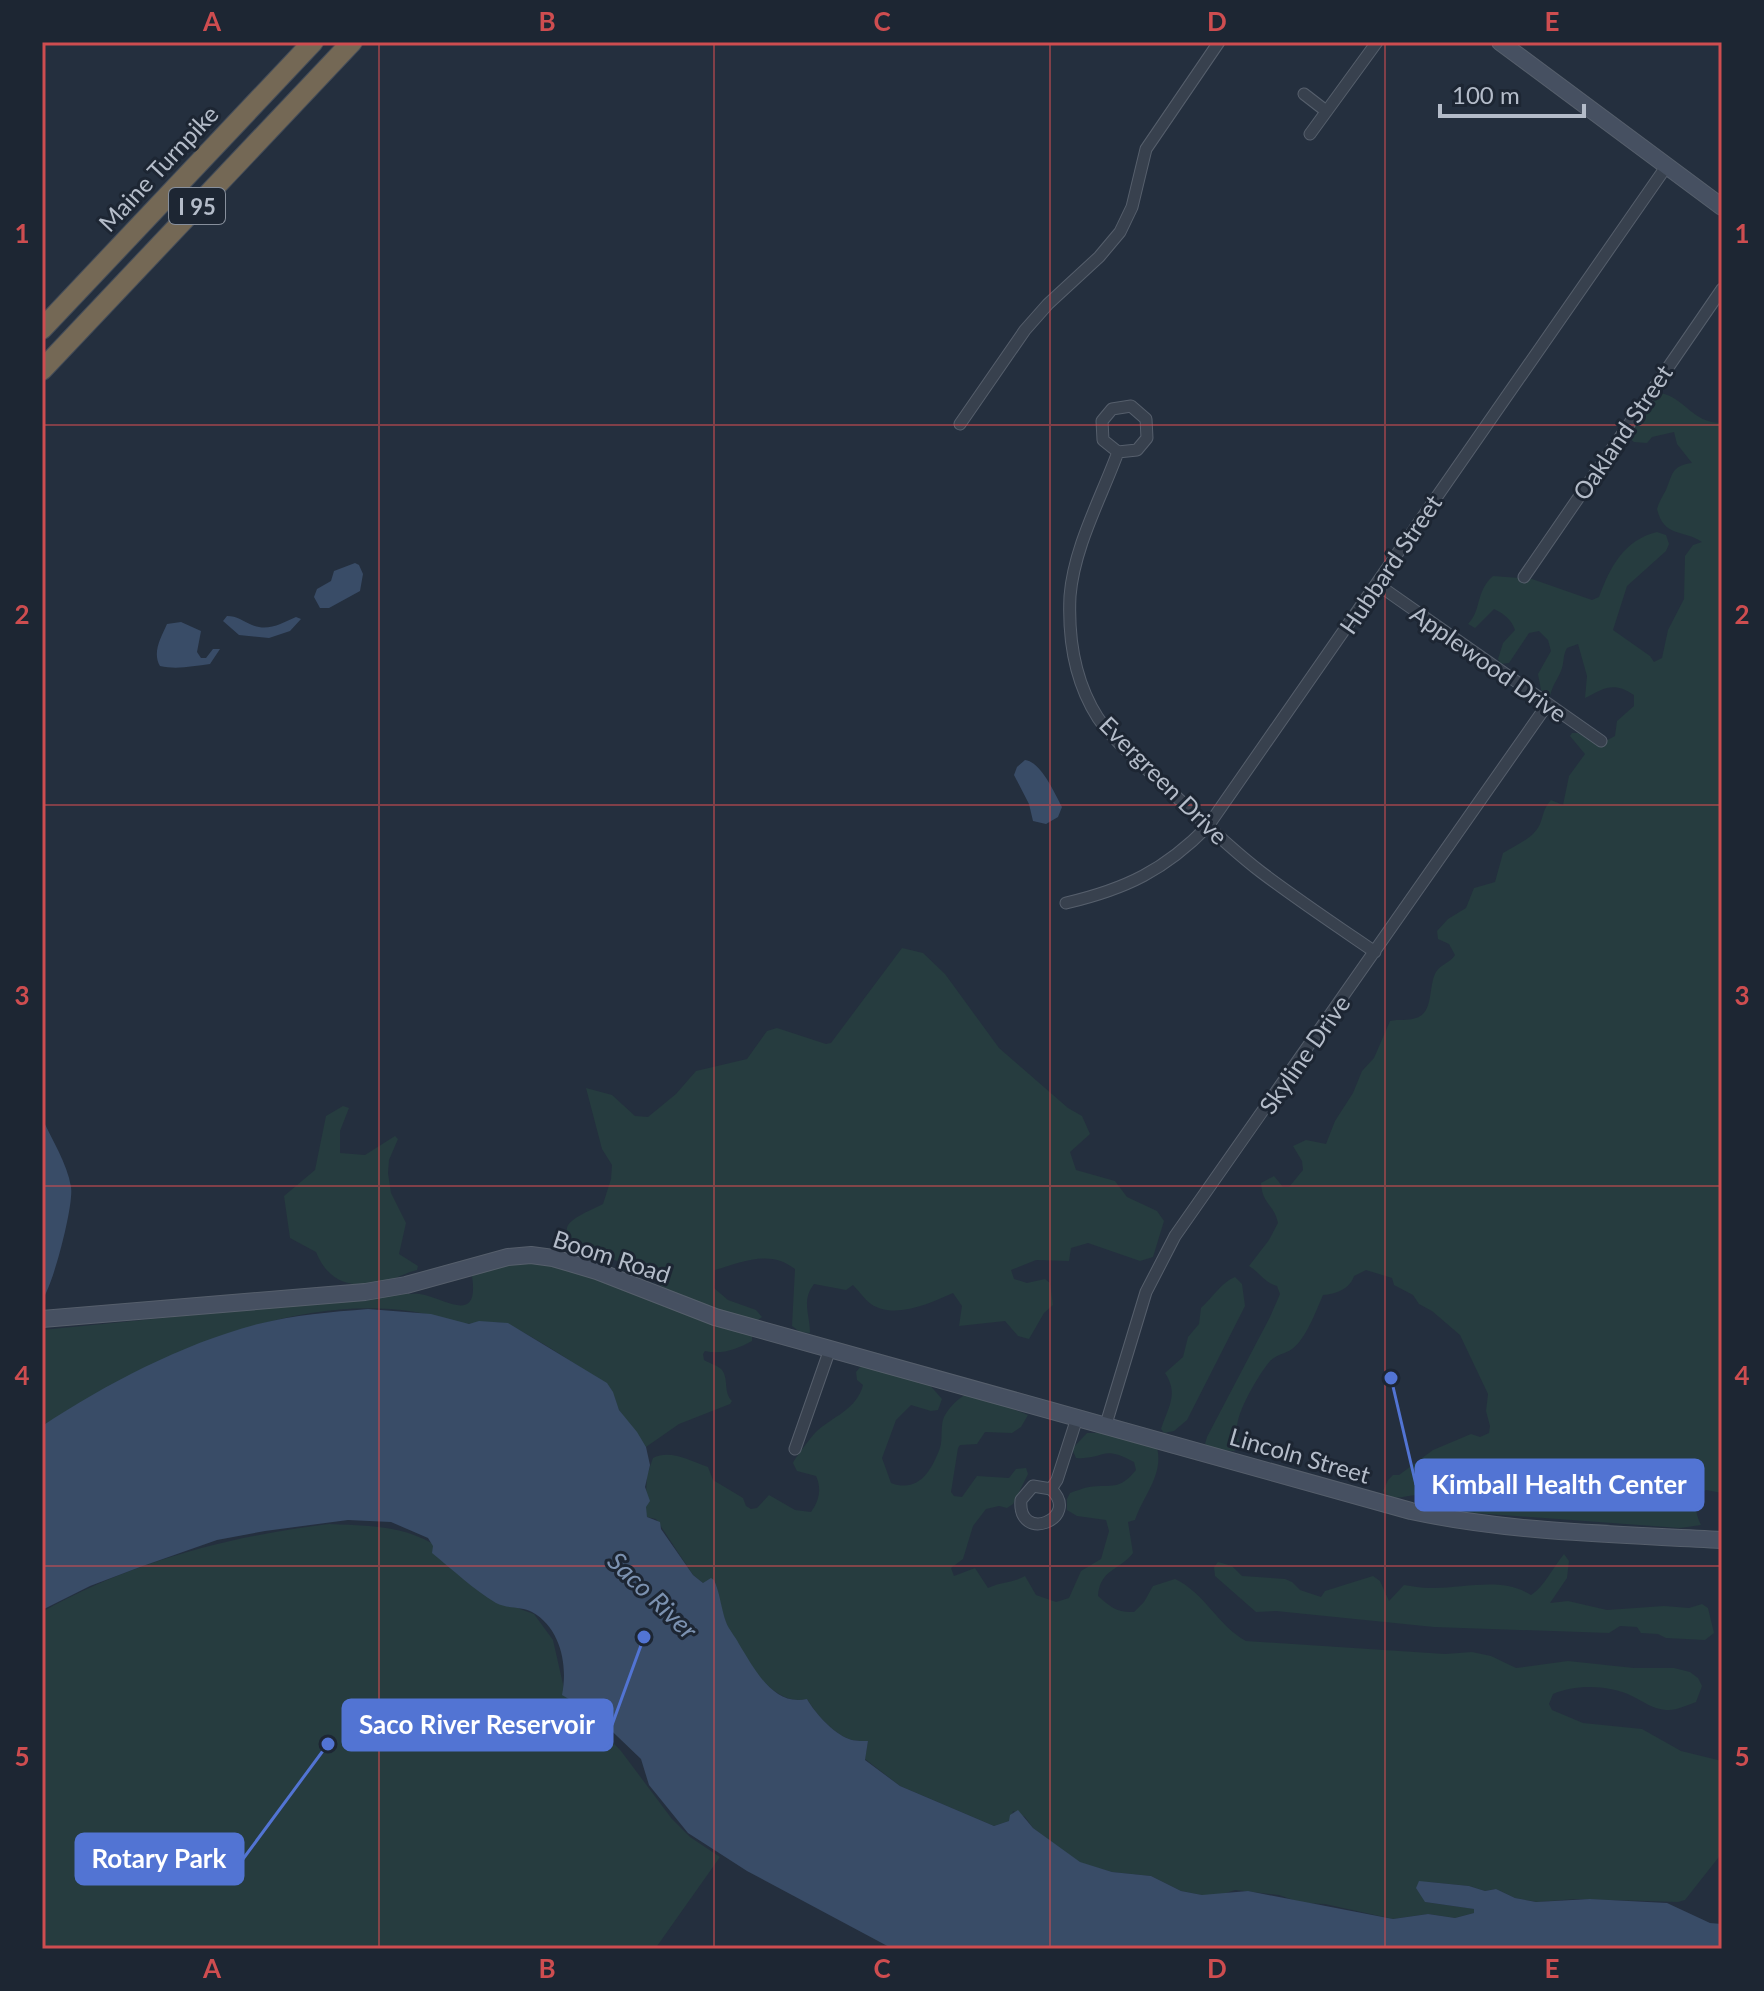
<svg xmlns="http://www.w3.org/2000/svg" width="1764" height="1991" font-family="Lato,sans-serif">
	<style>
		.green { fill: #263c3f }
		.water { fill: #394c67 }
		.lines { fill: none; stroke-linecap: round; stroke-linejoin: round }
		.street-casing { stroke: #565f6c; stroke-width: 13 }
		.secondary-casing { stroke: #565f6c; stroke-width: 18 }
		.highway-casing { stroke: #434c59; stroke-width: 22 }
		.street { stroke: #38414e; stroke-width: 11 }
		.secondary { stroke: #465061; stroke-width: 16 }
		.highway { stroke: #746855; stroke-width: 20 }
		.grid { fill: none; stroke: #ce4d50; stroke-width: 2; stroke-opacity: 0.55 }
		.labels { text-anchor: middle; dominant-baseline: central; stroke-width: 6; stroke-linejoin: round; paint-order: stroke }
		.shield { fill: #1d2633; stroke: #878f9c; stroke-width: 2 }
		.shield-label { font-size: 22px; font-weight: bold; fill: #b4bcc9 }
		.street-label { font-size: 24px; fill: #b4bcc9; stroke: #1d2633 }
		.water-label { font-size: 26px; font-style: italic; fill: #7c92b1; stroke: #1d2633 }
		.leader { fill: none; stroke: #5274d3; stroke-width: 3 }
		.callout-dot { fill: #5274d3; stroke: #1d2633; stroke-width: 3 }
		.callout { fill: #5274d3; stroke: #5274d3; stroke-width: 3 }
		.callout-label { font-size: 26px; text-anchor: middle; font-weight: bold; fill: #fff }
		.neatline { fill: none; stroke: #ce4d50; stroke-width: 3 }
		.grid-label { font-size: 26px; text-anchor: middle; font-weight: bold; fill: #ce4d50 }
	</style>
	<rect width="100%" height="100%" fill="#242f3e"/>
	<path class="green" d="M1660 393C1685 397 1691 423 1722 423V1493L1706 1490C1692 1499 1695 1512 1701 1525L1680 1528 1461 1512 1440 1509 1417 1495C1405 1495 1393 1503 1383 1491L1388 1480 1393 1475H1399L1433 1450 1471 1434 1480 1437 1489 1433 1490 1426 1486 1411 1488 1394 1460 1335 1432 1311 1419 1304 1413 1295 1394 1285 1392 1278 1366 1270 1354 1276C1350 1289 1336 1294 1323 1295 1316 1311 1306 1339 1292 1349 1285 1354 1277 1354 1270 1361 1259 1374 1237 1411 1237 1428 1237 1434 1239 1440 1240 1446L1234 1451 1215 1450 1205 1444 1207 1437 1270 1317 1280 1294 1277 1286C1265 1283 1259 1272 1249 1266L1269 1240 1278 1223C1274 1204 1262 1204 1261 1183L1274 1176 1283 1187H1289L1303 1170 1302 1161 1293 1146 1306 1140 1326 1144 1335 1121 1353 1093 1362 1071 1374 1058 1390 1021C1399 1019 1407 1021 1416 1018 1434 1013 1428 986 1436 972 1441 964 1450 963 1455 955L1449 944 1438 939 1437 931 1448 919 1466 908 1474 888 1495 882 1503 853C1516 845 1533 839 1540 824 1544 814 1543 809 1551 800L1563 805 1569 776 1585 754 1570 736 1572 733H1578L1598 745 1615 736 1617 721 1634 706V695C1614 681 1604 688 1585 698L1587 676 1578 644 1567 648C1563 655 1564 661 1562 668 1559 678 1553 683 1550 696L1541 690 1538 674 1551 651 1548 640 1539 631 1529 633 1509 663 1501 664 1498 659 1503 643 1515 630C1512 620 1503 613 1494 609L1475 628 1468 624C1482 610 1475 592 1493 576L1532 579 1592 600 1599 597C1610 567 1624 540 1657 532L1666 535 1669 544 1666 551 1627 586 1613 630 1650 656 1654 662 1662 658 1668 630 1684 599 1685 556 1693 545 1702 542C1683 529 1664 538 1657 509 1659 502 1662 497 1666 490 1673 474 1671 466 1692 463L1677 444 1674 432 1652 437 1647 443 1634 442 1627 436C1639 423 1645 401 1660 393Z
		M902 948 923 953 945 974 999 1048 1068 1108 1082 1116 1090 1134 1070 1152 1076 1170 1115 1181 1127 1197 1157 1211 1164 1221 1153 1257 1140 1261 1088 1243 1071 1248 1069 1261 1036 1260 1011 1270 1014 1279 1027 1283 1045 1279 1050 1283 1053 1305 1044 1313 1029 1339 1018 1336 1005 1321 959 1326 962 1306 953 1293C930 1303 895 1320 871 1304 865 1300 859 1291 853 1285L846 1290 814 1284C801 1301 810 1314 810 1333L800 1332 792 1326 795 1269C770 1249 742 1262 715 1270L714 1288 728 1300 756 1310 762 1317 758 1320C728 1313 689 1302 663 1287 654 1282 648 1273 639 1268 624 1260 561 1253 567 1228 569 1218 594 1209 603 1204L611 1179 612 1165 602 1149 586 1088 612 1095 635 1116 648 1117 676 1094 696 1071 747 1059 767 1031 777 1028 826 1044 831 1043Z
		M343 1106 349 1108 340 1131V1153L365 1155 395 1136 398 1139 389 1160 388 1173 391 1193 406 1223 399 1254 418 1266 417 1270C408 1272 401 1276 393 1279 359 1290 330 1287 316 1252L290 1238 284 1196 315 1170 326 1116Z
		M529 1261 572 1269 752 1333V1341C737 1349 722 1355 705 1351L703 1354 704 1360C709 1363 719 1366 722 1370 729 1379 723 1392 732 1401L730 1404 679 1424 646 1447C638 1435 629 1425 621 1413 616 1406 616 1397 611 1391 600 1378 518 1326 503 1323 487 1320 470 1327 455 1322 321 1276 154 1355 42 1426V1330L404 1294C411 1294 418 1293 425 1295 450 1302 479 1322 472 1276L478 1270Z
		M1235 1277 1242 1284 1245 1306 1187 1420 1174 1431 1164 1433 1161 1429C1168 1407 1179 1394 1165 1373L1183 1357 1188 1337 1199 1324 1201 1308C1212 1298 1222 1282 1235 1277Z
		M862 1365 928 1383 942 1399 938 1410 931 1411 911 1405 896 1420 882 1458 891 1483C918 1493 931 1472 940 1448 943 1439 940 1426 944 1417 949 1407 960 1396 971 1392L1028 1415 1021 1427 1012 1433 985 1432 977 1444 960 1445 958 1448 951 1492 954 1496 962 1497 977 1476 1009 1478 1016 1469 1026 1468 1028 1474 1013 1504 1007 1508 999 1506 986 1509 973 1526 963 1559 951 1568 954 1576 975 1568 988 1588C1003 1581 1010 1584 1025 1576L1036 1595 1056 1602 1069 1598 1081 1571 1101 1559 1109 1531 1106 1520 1077 1516 1067 1510V1499L1070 1493C1076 1491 1083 1488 1089 1487 1112 1484 1119 1491 1136 1470L1134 1462C1100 1444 1106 1460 1076 1458L1072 1449 1087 1433H1112L1157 1448C1164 1474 1143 1496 1135 1520L1128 1522 1133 1553C1119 1571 1100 1569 1098 1596 1110 1607 1118 1613 1134 1612L1144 1602 1153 1586 1175 1579C1205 1593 1218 1626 1246 1641L1445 1654 1472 1652 1491 1656 1516 1668 1568 1661 1634 1668H1674L1690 1672 1698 1678 1702 1686 1696 1702C1687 1705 1676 1711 1666 1710 1653 1709 1644 1702 1632 1696 1609 1685 1576 1684 1553 1694L1549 1704 1552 1710 1583 1723 1642 1729 1681 1751 1722 1761V1853L1685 1900 1678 1902 1576 1899 1537 1902 1515 1898 1496 1889 1485 1891 1469 1886 1428 1882 1425 1902 1475 1909 1474 1913 1455 1918 1428 1914 1393 1919 1325 1904 1302 1903 1279 1895 1235 1890 1220 1895H1202L1181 1891 1151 1876 1112 1872 1080 1863 1033 1828 1025 1817 1013 1811 1010 1821 994 1826 900 1786 865 1759 868 1741C862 1741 854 1741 849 1739 833 1733 815 1713 807 1699 771 1708 743 1655 728 1628 722 1615 720 1599 716 1585L703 1583 693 1575 656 1519 647 1517 645 1512 647 1475 653 1458C670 1449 691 1461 708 1467L713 1480 743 1498 746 1506 751 1509 757 1508 769 1495 795 1510 811 1512C819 1501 822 1489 816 1476L797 1471 793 1463C794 1460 811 1437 815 1433 831 1417 857 1410 863 1385L857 1380 856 1372Z
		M329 1524C350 1525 372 1525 392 1529 441 1537 483 1580 520 1609L534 1614 553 1640 565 1693 621 1751 672 1819 690 1837 720 1857 655 1949H42V1612C130 1562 230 1536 329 1524Z
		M1564 1554 1569 1561 1567 1578 1550 1603 1568 1601 1607 1610 1664 1606 1689 1608 1702 1604 1708 1608 1714 1633 1705 1640 1666 1638 1658 1634 1641 1633 1637 1627 1620 1626 1609 1633 1434 1627 1276 1611 1256 1612 1215 1576 1214 1567 1218 1562 1232 1566 1242 1576 1285 1579 1292 1582 1300 1590 1321 1597 1325 1591 1373 1576 1380 1581 1389 1601 1404 1585C1413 1586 1421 1588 1430 1588 1463 1589 1501 1576 1531 1595 1545 1586 1553 1567 1564 1554Z"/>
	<path class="water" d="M355 563 359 565 363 574 360 591 329 608H320L314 597 317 589 331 581 334 571Z
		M227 616C237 616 243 621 252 625 268 632 282 623 296 617L301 619 290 631 269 638 239 635 223 621Z
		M181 622 201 631 197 652 201 658H206L213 649H220L210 664C193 666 177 670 160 666 152 652 161 638 167 624Z
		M1025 760C1041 762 1054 792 1062 807L1058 817 1046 824 1033 821 1029 804 1014 775 1017 767Z
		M42 1118C52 1140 67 1163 71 1187 74 1205 53 1286 42 1300Z
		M368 1309 431 1314 469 1324 479 1321 508 1323 607 1383 613 1392 619 1410 637 1432 646 1447 650 1465 645 1487 650 1501 646 1507 647 1517 660 1522 661 1529 693 1575 703 1583 711 1578 714 1580C720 1593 721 1608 726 1622 729 1630 735 1636 739 1644 754 1668 773 1707 807 1699 815 1713 833 1733 849 1739 854 1741 862 1741 868 1741L865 1760 900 1786 994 1826 1009 1821 1010 1815 1018 1810 1033 1828 1080 1862 1112 1872 1151 1876 1181 1891 1202 1895 1248 1891 1393 1919 1428 1914 1455 1918 1474 1913V1909L1425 1902 1416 1888 1419 1881 1469 1886 1485 1891 1496 1889 1515 1898 1536 1902 1590 1899 1667 1903 1710 1923 1722 1924V1949H893L747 1871 688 1833 649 1785 641 1759 594 1714 562 1695C568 1666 561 1628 532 1612 522 1606 507 1609 496 1603 474 1590 453 1570 432 1553L433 1546 428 1538 391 1522 348 1520 265 1531 217 1540 140 1567 90 1586 42 1610V1426C108 1383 182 1344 258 1324 294 1315 331 1312 368 1309Z"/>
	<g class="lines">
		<defs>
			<path id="street" d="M1304 94 1326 111
				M1310 134 1377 42
				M960 424 1025 330 1048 304 1099 257 1120 232 1132 207 1146 149 1219 42
				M1118 452 1103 440 1102 421 1112 409 1131 406 1146 419 1147 438 1137 450 1118 452C1101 498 1074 547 1070 596 1068 638 1075 682 1098 718 1116 744 1143 765 1166 787 1197 816 1227 846 1261 872 1298 900 1337 926 1375 952
				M1524 577 1722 289
				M1377 584 1601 741
				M1066 903C1126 889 1165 870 1208 826L1666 167
				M1106 1424 1146 1292 1175 1236 1547 705
				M795 1449 830 1349
				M1051 1489C1082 1519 1017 1544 1021 1500L1033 1486 1051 1489 1057 1480 1077 1418"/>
			<path id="secondary" d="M1500 42 1722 207
				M42 1319 365 1292 406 1285 508 1257 531 1255 553 1258 597 1271 715 1317 1411 1511C1513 1533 1618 1534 1722 1540"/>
			<path id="highway" d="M42 329 313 42
				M42 370 352 42"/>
		</defs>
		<use href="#street" class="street-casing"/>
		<use href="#secondary" class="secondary-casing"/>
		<use href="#highway" class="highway-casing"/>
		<use href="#street" class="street"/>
		<use href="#secondary" class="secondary"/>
		<use href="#highway" class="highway"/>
	</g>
	<path class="grid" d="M379 42V1949M714 42V1949M1050 42V1949M1385 42V1949M42 425H1722M42 805H1722M42 1186H1722M42 1566H1722"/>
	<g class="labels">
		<rect class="shield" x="169" y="188" width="56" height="36" rx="6"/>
		<g class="shield-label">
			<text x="197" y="206">I 95</text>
		</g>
		<g class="street-label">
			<text transform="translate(158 168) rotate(-47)">Maine Turnpike</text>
			<text transform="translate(1622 432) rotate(-56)">Oakland Street</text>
			<text transform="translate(1390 564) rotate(-56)">Hubbard Street</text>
			<text transform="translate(1489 663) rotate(35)">Applewood Drive</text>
			<text transform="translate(1164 780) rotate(45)">Evergreen Drive</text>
			<text transform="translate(1304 1054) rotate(-55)">Skyline Drive</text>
			<text transform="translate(612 1256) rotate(18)">Boom Road</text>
			<text transform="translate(1300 1455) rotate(16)">Lincoln Street</text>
		</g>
		<g class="water-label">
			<text transform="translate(653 1595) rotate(44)">Saco River</text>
		</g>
	</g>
	<path class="leader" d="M1391 1378L1416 1485M644 1637L612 1725M328 1744L243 1859"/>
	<g class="callout-dot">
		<circle cx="1391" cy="1378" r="8"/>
		<circle cx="644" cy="1637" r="8"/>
		<circle cx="328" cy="1744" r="8"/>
	</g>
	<g class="callout">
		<rect x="1416" y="1460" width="287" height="50" rx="8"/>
		<rect x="343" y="1700" width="269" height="50" rx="8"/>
		<rect x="76" y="1834" width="167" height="50" rx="8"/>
	</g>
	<g class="callout-label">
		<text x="1559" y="1494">Kimball Health Center</text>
		<text x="477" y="1734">Saco River Reservoir</text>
		<text x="159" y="1868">Rotary Park</text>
	</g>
	<rect width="1764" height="1991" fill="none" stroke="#1d2633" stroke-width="88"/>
	<path d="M1440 104v12h144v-12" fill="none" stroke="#b4bcc9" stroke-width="4"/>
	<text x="1452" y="104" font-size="24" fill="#b4bcc9" stroke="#1d2633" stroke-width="6" paint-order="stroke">100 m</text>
	<rect x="44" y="44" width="1676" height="1903" class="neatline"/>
	<g class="grid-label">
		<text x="212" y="31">A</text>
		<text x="547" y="31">B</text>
		<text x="882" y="31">C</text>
		<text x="1217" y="31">D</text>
		<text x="1552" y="31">E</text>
		<text x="22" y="243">1</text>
		<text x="1742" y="243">1</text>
		<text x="22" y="624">2</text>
		<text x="1742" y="624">2</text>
		<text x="22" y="1005">3</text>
		<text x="1742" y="1005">3</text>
		<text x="22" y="1385">4</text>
		<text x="1742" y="1385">4</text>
		<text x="22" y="1766">5</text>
		<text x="1742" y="1766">5</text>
		<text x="212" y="1978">A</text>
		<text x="547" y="1978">B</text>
		<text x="882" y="1978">C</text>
		<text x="1217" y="1978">D</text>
		<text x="1552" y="1978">E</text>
	</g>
</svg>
